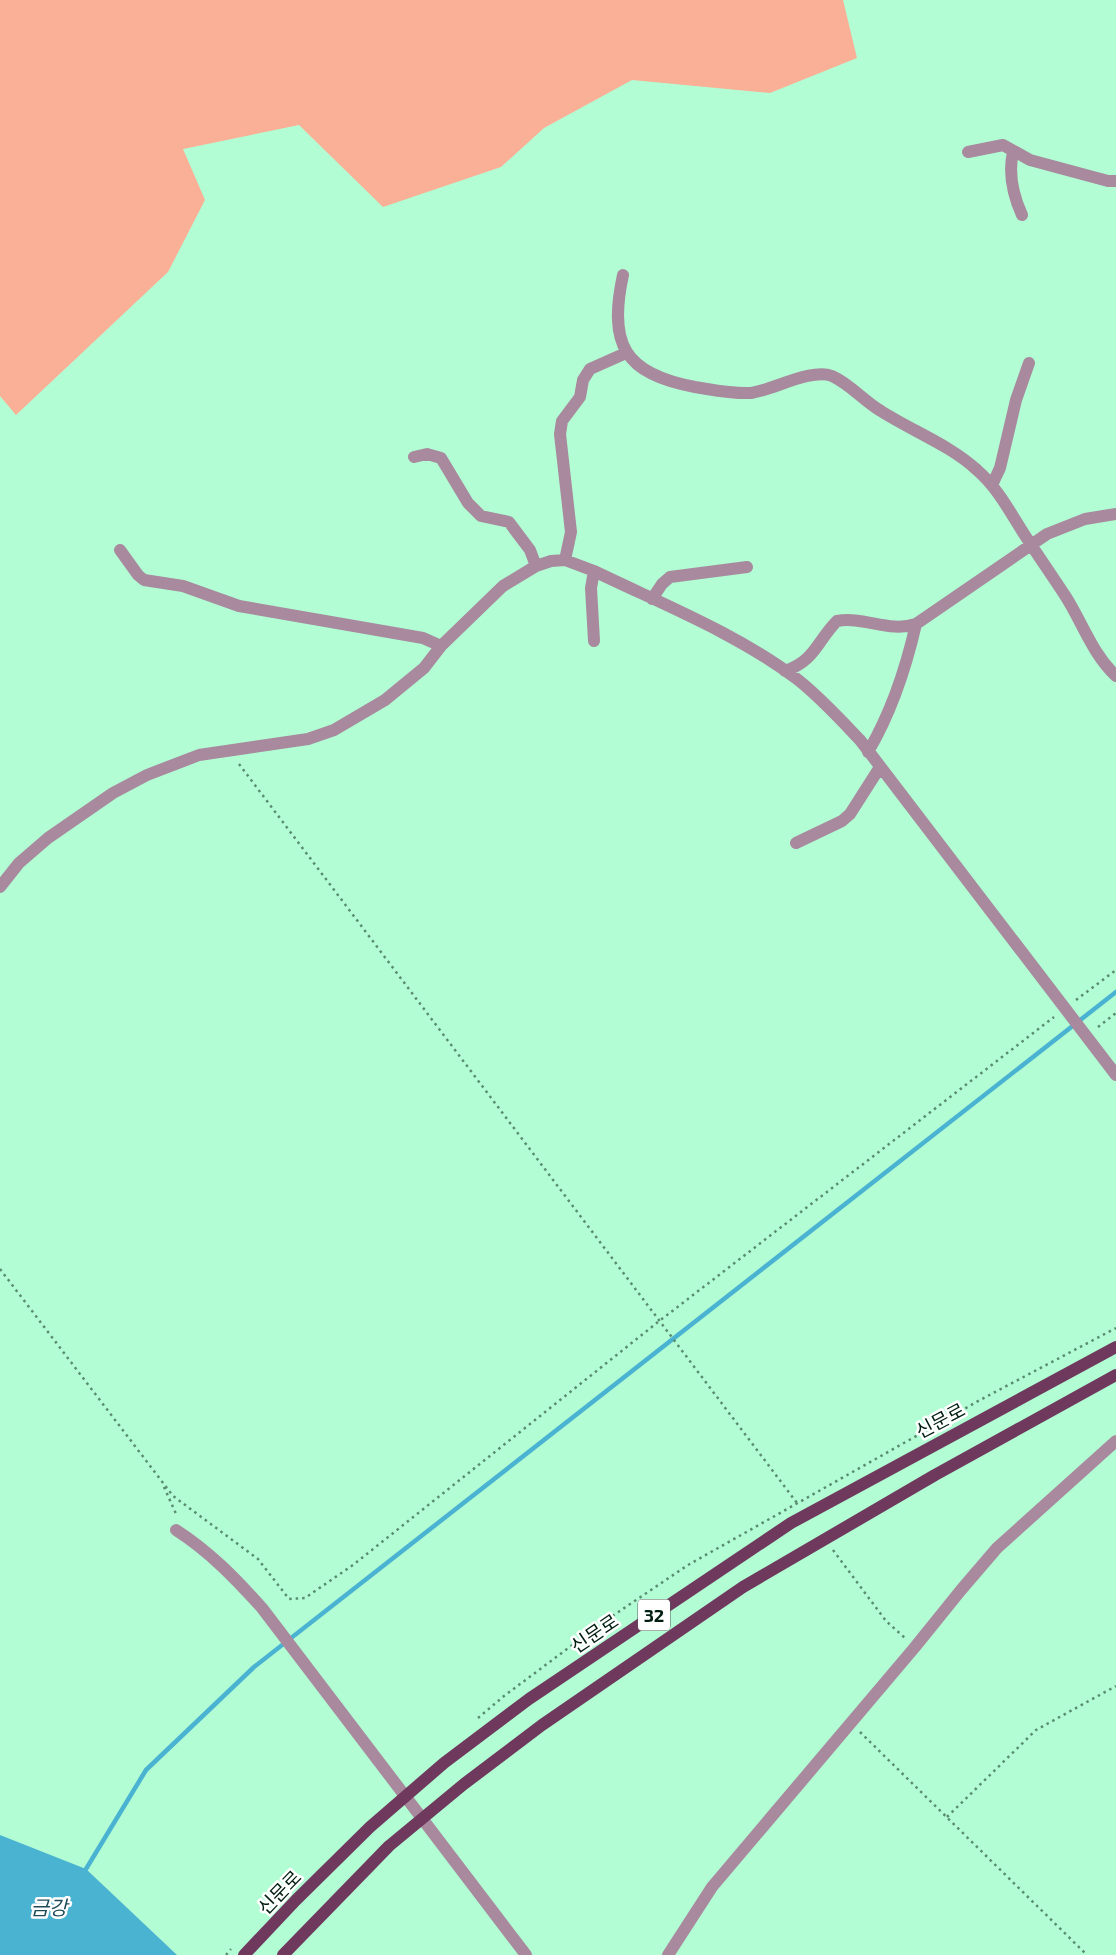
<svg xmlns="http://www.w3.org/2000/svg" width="1116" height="1955" font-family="'Exo 2','Noto Sans KR',sans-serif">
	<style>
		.green { fill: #fab096 }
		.water { fill: #4ab3d2 }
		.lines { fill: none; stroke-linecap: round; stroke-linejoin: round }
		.stream { stroke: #4ab3d2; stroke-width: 4.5 }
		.path { stroke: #598c71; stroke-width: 2.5; stroke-dasharray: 2.5 4; stroke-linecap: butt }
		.minor { stroke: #a8899d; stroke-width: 12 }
		.major { stroke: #6e395d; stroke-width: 12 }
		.labels { text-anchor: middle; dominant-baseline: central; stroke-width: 5; stroke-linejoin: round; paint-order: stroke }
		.shield { fill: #fff; stroke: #4d6258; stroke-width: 1 }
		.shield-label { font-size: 18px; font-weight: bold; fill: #011f11 }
		.street-label { font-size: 19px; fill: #011f11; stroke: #fff }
		.water-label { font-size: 20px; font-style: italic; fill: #1d4b58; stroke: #fff }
	</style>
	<rect width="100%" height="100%" fill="#b3fdd5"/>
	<path class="green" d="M0 0H843L857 58 770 93 632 80 544 128 501 167 383 207 299 125 183 149 205 200 168 272 16 415 0 396Z"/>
	<path class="water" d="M0 1835 86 1869 177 1955H0Z"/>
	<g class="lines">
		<path class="stream" d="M86 1869 146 1770 254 1667 1116 992"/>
		<path class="path" d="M239 764 797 1503
			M1076 1000 1116 970
			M1098 1027 1116 1013
			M0 1269 173 1496 258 1559 289 1599 305 1598 353 1565 658 1322 1054 1017
			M164 1487 177 1516
			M833 1550 886 1621 905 1638
			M478 1718 504 1696 602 1623 688 1565 980 1400 1116 1328
			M860 1732 1087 1955
			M947 1817 1036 1730 1116 1686
			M226 1955 231 1949"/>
		<path class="minor" d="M968 152 1003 145 1030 160 1108 181H1116
			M1013 152C1008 174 1013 195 1022 215
			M623 275C608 344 624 374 695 387 714 390 732 394 751 393 773 390 811 368 832 376 850 384 864 401 881 411 912 431 950 445 977 470 998 488 1011 514 1026 537 1039 557 1053 577 1066 597 1082 622 1093 655 1116 676
			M414 457 427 454 441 458 468 503 481 516 509 522 530 550 536 566
			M992 485 1000 468 1016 400 1029 363
			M120 550 138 575 144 580 183 586 239 606 423 638 441 646
			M565 560 571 532 560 434 562 421 580 397 583 380 590 369 626 353
			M652 599 662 584 670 577 747 567
			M594 641 591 588 594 571
			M785 671C815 661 817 641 837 621 864 616 889 633 916 624L1047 534 1085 519 1116 514
			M868 752C891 713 906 668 916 624
			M796 843 842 821 850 814 880 767
			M0 887 19 863 48 838 113 793 147 775 199 755 308 739 334 730 385 700 424 668 441 646 503 586 536 566 551 561 565 560 594 571C662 604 736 633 797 679 820 697 840 719 860 740L1116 1075
			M176 1530C210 1552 235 1578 262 1608L526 1955
			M668 1955 712 1887 915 1647 961 1590 997 1548 1116 1441"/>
		<path class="major" d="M244 1955 296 1900 370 1827 444 1763 529 1699 791 1523 1116 1347
			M283 1955 389 1846 464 1784 542 1725 743 1587 935 1475 1116 1375"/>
	</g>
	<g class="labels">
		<rect class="shield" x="638" y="1599.5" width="32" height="31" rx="4"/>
		<g class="shield-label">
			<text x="654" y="1615">32</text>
		</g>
		<g class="street-label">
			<text transform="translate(940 1420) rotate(-28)">신문로</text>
			<text transform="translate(594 1633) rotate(-34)">신문로</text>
			<text transform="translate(279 1892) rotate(-46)">신문로</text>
		</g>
		<g class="water-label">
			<text x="49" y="1907">금강</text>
		</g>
	</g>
</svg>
